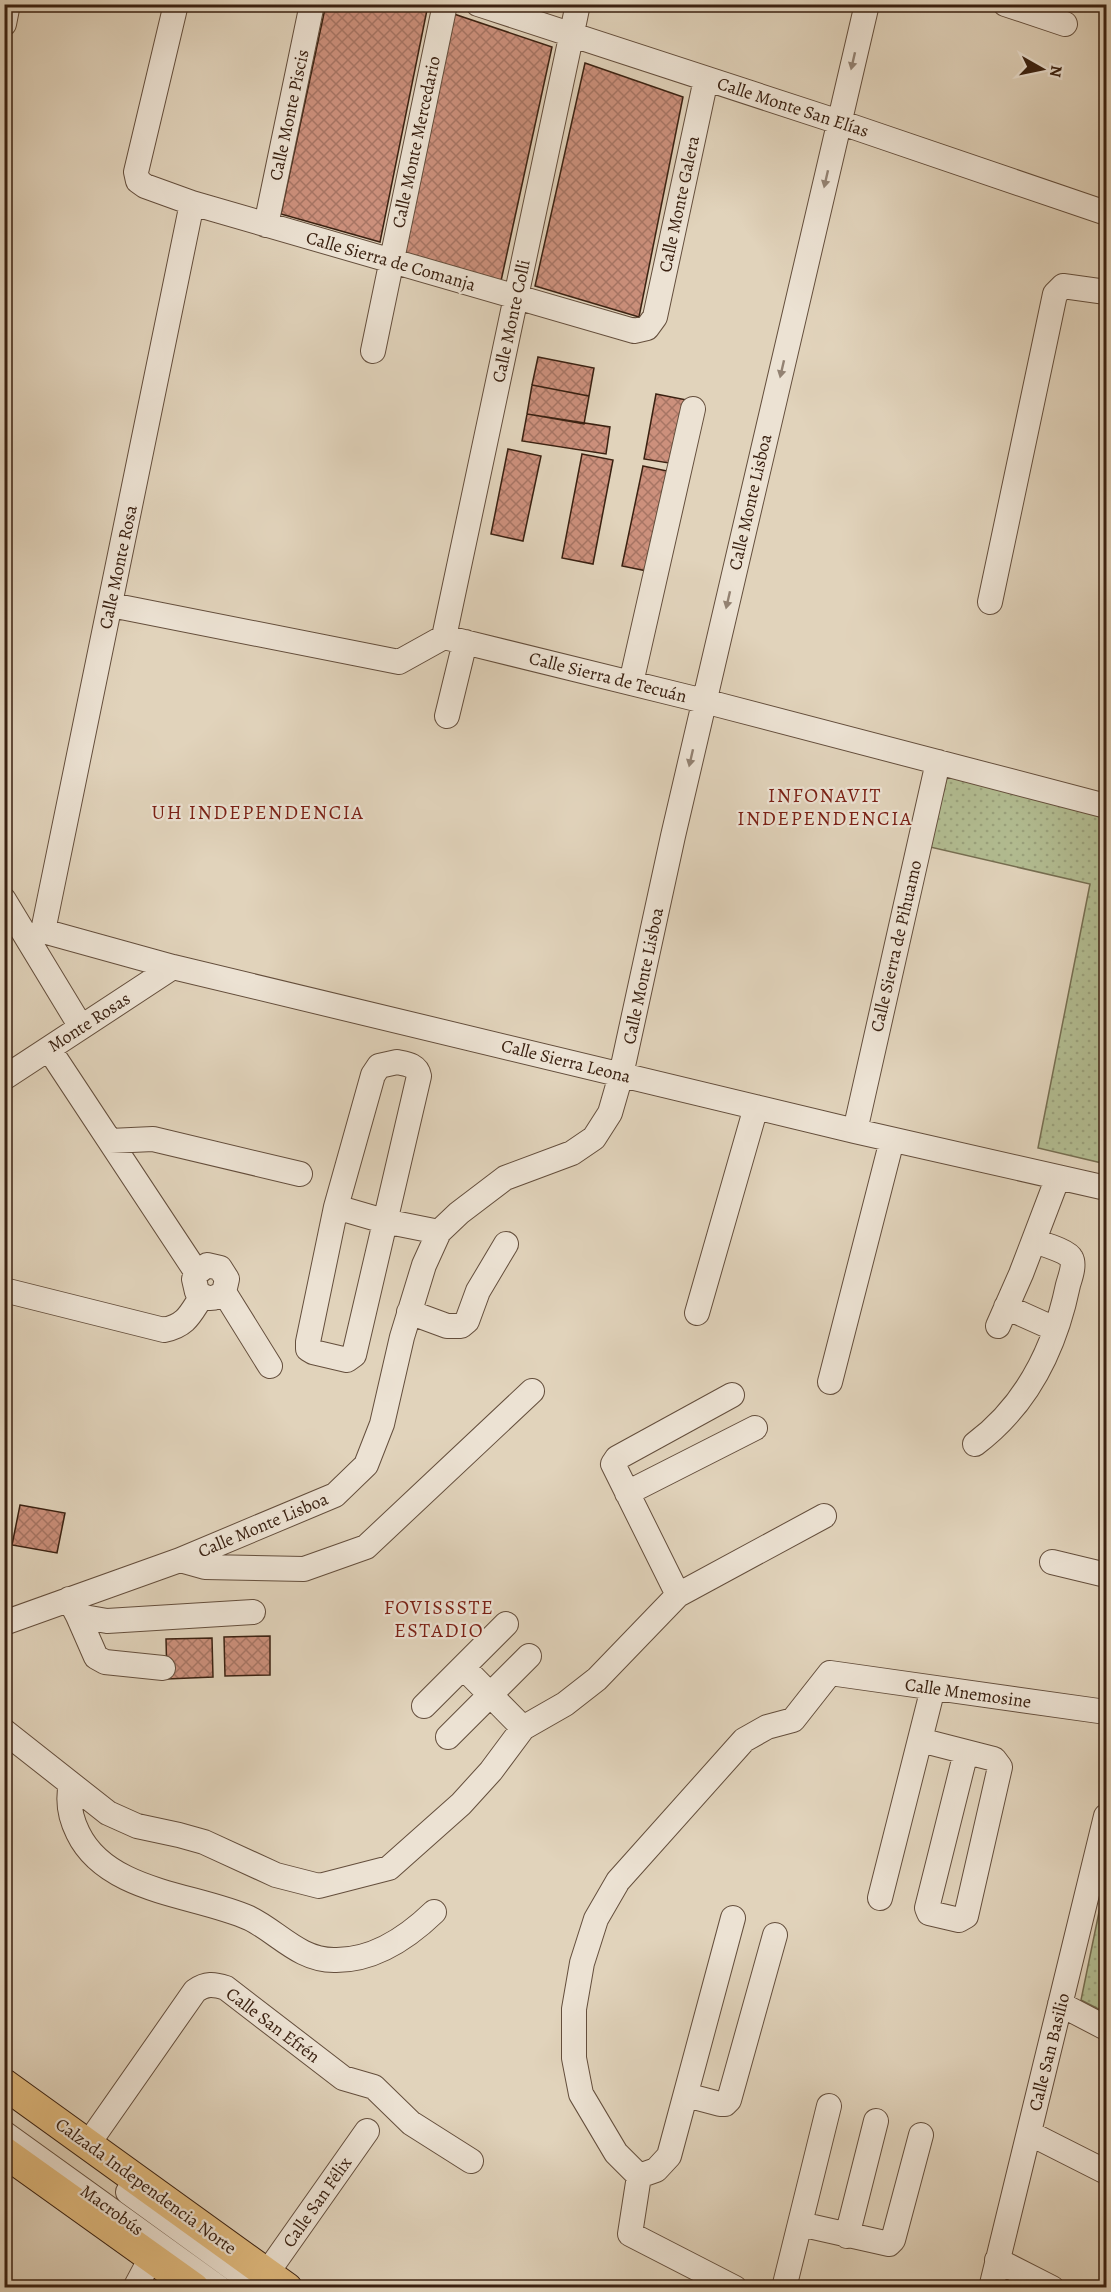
<svg xmlns="http://www.w3.org/2000/svg" width="1111" height="2292" font-family="Alegreya,serif">
	<style>
		.grass { fill: url(#grass-dots); stroke: #766e51; stroke-width: 1.5 }
		.building { fill: url(#building-cross-hatch); stroke: #3a2111; stroke-width: 1.5 }
		.lines { fill: none; stroke-linecap: round; stroke-linejoin: round }
		.minor-casing { stroke: #644e3c; stroke-width: 26 }
		.major-casing { stroke: #3a2111; stroke-width: 32 }
		.minor { stroke: #ece2d3; stroke-width: 24 }
		.major { stroke: #e0ba7e; stroke-width: 30 }
		.oneway { fill: #938272 }
		.labels { text-anchor: middle; dominant-baseline: central; stroke-width: 4.5; stroke-linejoin: round; paint-order: stroke }
		.street-label { font-size: 18px; fill: #3a2111; stroke: #ece2d3 }
		.neighbourhood-label { font-size: 20px; letter-spacing: 1.5px; fill: #7a1f14; stroke: #ece2d3 }
	</style>
	<defs>
		<pattern id="grass-dots" width="8" height="8" patternUnits="userSpaceOnUse" patternTransform="scale(1.5)"><rect width="8" height="8" fill="#b2bc91"/><path d="M2 2h.1M6 6h.1" fill="none" stroke="#9aa17c" stroke-width="1.8" stroke-linecap="round"/></pattern>
		<pattern id="building-cross-hatch" width="8" height="8" patternUnits="userSpaceOnUse" patternTransform="scale(1.5)"><rect width="8" height="8" fill="#cc907c"/><path d="M0 0l8 8M0 8l8-8" fill="none" stroke="#a77564"/></pattern>
	</defs>
	<rect width="100%" height="100%" fill="#e1d3bb"/>
	<filter id="stains"><feTurbulence type="fractalNoise" baseFrequency=".00333" numOctaves="4"/><feColorMatrix values="0 0 0 0 .2 0 0 0 0 .09 0 0 0 0 .02 0 0 0 .5 -.17"/></filter>
	<radialGradient id="worn" r=".72"><stop offset=".6" stop-color="#630" stop-opacity="0"/><stop offset="1" stop-color="#630" stop-opacity=".3"/></radialGradient>
	<path class="grass" d="M948 773 1106 817V1164L1038 1148 1090 884 930 847Z
		M1106 1878V2013L1081 2000Z"/>
	<path class="building" d="M326 4H412L427 10 380 242 281 214Z
		M454 14 552 47 501 281 405 253Z
		M585 63 683 97 639 317 535 286Z
		M538 357 594 368 589 396 532 385Z
		M532 385 589 396 584 424 527 414Z
		M656 394 687 400 675 464 644 459Z
		M527 414 610 427 606 454 522 441Z
		M508 449 541 456 523 541 491 534Z
		M582 454 613 460 593 564 562 558Z
		M643 466 672 472 652 572 622 566Z
		M20 1505 65 1513 57 1553 12 1545Z
		M270 1636V1675L225 1676 224 1637Z
		M212 1638 213 1677 167 1679 166 1639Z"/>
	<g class="lines">
		<defs>
			<path id="minor" d="M176 4 136 172 138 181 145 186 192 203 634 331 647 328 655 317 706 79
				M478 4 839 122 1106 213
				M1005 4 1065 24
				M4 24 8 4
				M266 225 312 4
				M373 351 445 4
				M990 602 1055 294 1063 286 1106 292
				M111 605 399 662 444 637 704 701 1106 806
				M444 637 578 4
				M631 683 693 409
				M447 716 465 642
				M4 900 81 1027
				M43 931 192 203
				M29 939 43 931 173 967 855 1131 1106 1188
				M49 1049 197 1273 194 1279 197 1292C206 1300 215 1300 224 1292L227 1279 220 1268 207 1265 197 1273
				M397 1062C407 1064 417 1065 419 1076L354 1355 347 1360 313 1352 308 1349V1342L336 1207 373 1075 379 1066Z
				M4 1078 173 967
				M855 1131 938 762
				M110 1141 153 1139 300 1174
				M336 1207 384 1221 439 1232
				M4 1290 164 1330C187 1325 190 1314 202 1296
				M224 1292 270 1366
				M1006 1307 1055 1329
				M409 1312 447 1326H461L467 1321 478 1291 506 1244
				M697 1313 756 1107
				M998 1326 1021 1274 1058 1177
				M830 1382 892 1140
				M975 1444C1027 1405 1055 1348 1068 1285 1070 1278 1075 1265 1071 1258 1068 1251 1042 1244 1034 1241
				M627 1493 755 1428
				M180 1560 205 1567 304 1569 366 1547 532 1391
				M1052 1562 1106 1575
				M678 1595 613 1464 617 1458 732 1395
				M69 1599 78 1616 107 1621 253 1612
				M78 1616 96 1657 105 1662 163 1668
				M4 1623 180 1560 335 1495 366 1465 382 1424 402 1337 424 1265 439 1232 459 1213 505 1178 572 1153 594 1138 610 1113 621 1075 673 836 867 4
				M463 1667 523 1728
				M424 1706 506 1624
				M4 1731 108 1813 137 1826 179 1835 204 1842 276 1875 319 1886 389 1868 461 1804 491 1771 523 1728 565 1704 597 1679 678 1595 824 1516
				M448 1737 529 1656
				M920 1740 994 1759 1000 1767 966 1916 959 1920 929 1913 927 1908 966 1752
				M71 1784C67 1802 70 1817 78 1833 107 1893 195 1894 249 1918 278 1932 299 1960 334 1960 372 1961 407 1938 434 1912
				M880 1898 933 1688
				M1060 2004 1106 2028
				M686 2095 720 2104H725L729 2100 775 1935
				M4 2133 219 2288
				M1029 2133 1106 2172
				M88 2144 195 1991C206 1983 214 1984 226 1988L343 2078 374 2087 411 2123 471 2161
				M639 2176 656 2170 669 2156 733 1918
				M128 2192 260 2288
				M800 2224 889 2244 893 2240 921 2135
				M847 2236 876 2121
				M997 2260 1052 2288
				M267 2273 367 2131
				M135 2288 152 2256
				M735 2288 630 2234 639 2176 616 2153 581 2094 574 2058V2009L582 1963 596 1919 618 1881 744 1740 767 1727 793 1720 830 1673 1106 1712
				M784 2288 829 2106
				M991 2288 1106 1816"/>
			<path id="major" d="M4 2084 287 2288
				M4 2152 194 2288"/>
		</defs>
		<use href="#minor" class="minor-casing"/>
		<use href="#major" class="major-casing"/>
		<use href="#minor" class="minor"/>
		<use href="#major" class="major"/>
	</g>
	<defs><path id="oneway-solid" d="M-6-.8H1V-3.2L6.5 0L1 3.2V.8H-6Z" transform="scale(1.5)"/></defs>
	<g class="oneway">
		<use href="#oneway-solid" transform="translate(853 61) rotate(103)"/>
		<use href="#oneway-solid" transform="translate(826 179) rotate(103)"/>
		<use href="#oneway-solid" transform="translate(782 369) rotate(103)"/>
		<use href="#oneway-solid" transform="translate(728 600) rotate(103)"/>
		<use href="#oneway-solid" transform="translate(691 758) rotate(103)"/>
	</g>
	<g class="labels">
		<g class="street-label">
			<text transform="translate(793 107) rotate(18)">Calle Monte San Elías</text>
			<text transform="translate(289 115) rotate(-78)">Calle Monte Piscis</text>
			<text transform="translate(416 142) rotate(-78)">Calle Monte Mercedario</text>
			<text transform="translate(679 204) rotate(-78)">Calle Monte Galera</text>
			<text transform="translate(391 261) rotate(16)">Calle Sierra de Comanja</text>
			<text transform="translate(511 321) rotate(-78)">Calle Monte Colli</text>
			<text transform="translate(750 502) rotate(-77)">Calle Monte Lisboa</text>
			<text transform="translate(118 567) rotate(-78)">Calle Monte Rosa</text>
			<text transform="translate(608 677) rotate(14)">Calle Sierra de Tecuán</text>
			<text transform="translate(896 946) rotate(-77)">Calle Sierra de Pihuamo</text>
			<text transform="translate(643 976) rotate(-78)">Calle Monte Lisboa</text>
			<text transform="translate(89 1022) rotate(-33)">Monte Rosas</text>
			<text transform="translate(566 1061) rotate(14)">Calle Sierra Leona</text>
			<text transform="translate(263 1525) rotate(-23)">Calle Monte Lisboa</text>
			<text transform="translate(968 1693) rotate(8)">Calle Mnemosine</text>
			<text transform="translate(273 2025) rotate(37)">Calle San Efrén</text>
			<text transform="translate(1049 2052) rotate(-76)">Calle San Basilio</text>
			<text transform="translate(146 2186) rotate(36)">Calzada Independencia Norte</text>
			<text transform="translate(317 2202) rotate(-55)">Calle San Félix</text>
			<text transform="translate(112 2210) rotate(36)">Macrobús</text>
		</g>
		<g class="neighbourhood-label">
			<text x="825" y="795">INFONAVIT<tspan x="825" dy="23">INDEPENDENCIA</tspan></text>
			<text x="258" y="812">UH INDEPENDENCIA</text>
			<text x="439" y="1607">FOVISSSTE<tspan x="439" dy="23">ESTADIO</tspan></text>
		</g>
	</g>
	<rect width="1111" height="2292" fill="none" stroke="#e1d3bb" stroke-width="24"/>
	<rect x="6" y="6" width="1099" height="2280" fill="none" stroke="#3a2111" stroke-width="3"/>
	<rect x="12" y="12" width="1087" height="2268" fill="none" stroke="#3a2111" stroke-width="1.5"/>
	<g transform="translate(1042 69) rotate(99)" stroke="#ece2d3" stroke-width="4.5" paint-order="stroke">
	<path d="M0-4.5L10 22L0 15L-10 22Z" fill="#3a2111"/>
	<text y="-9" font-size="16" font-weight="bold" text-anchor="middle" fill="#3a2111">N</text>
	</g>
	<rect width="100%" height="100%" filter="url(#stains)"/>
	<rect width="100%" height="100%" fill="url(#worn)"/>
</svg>
